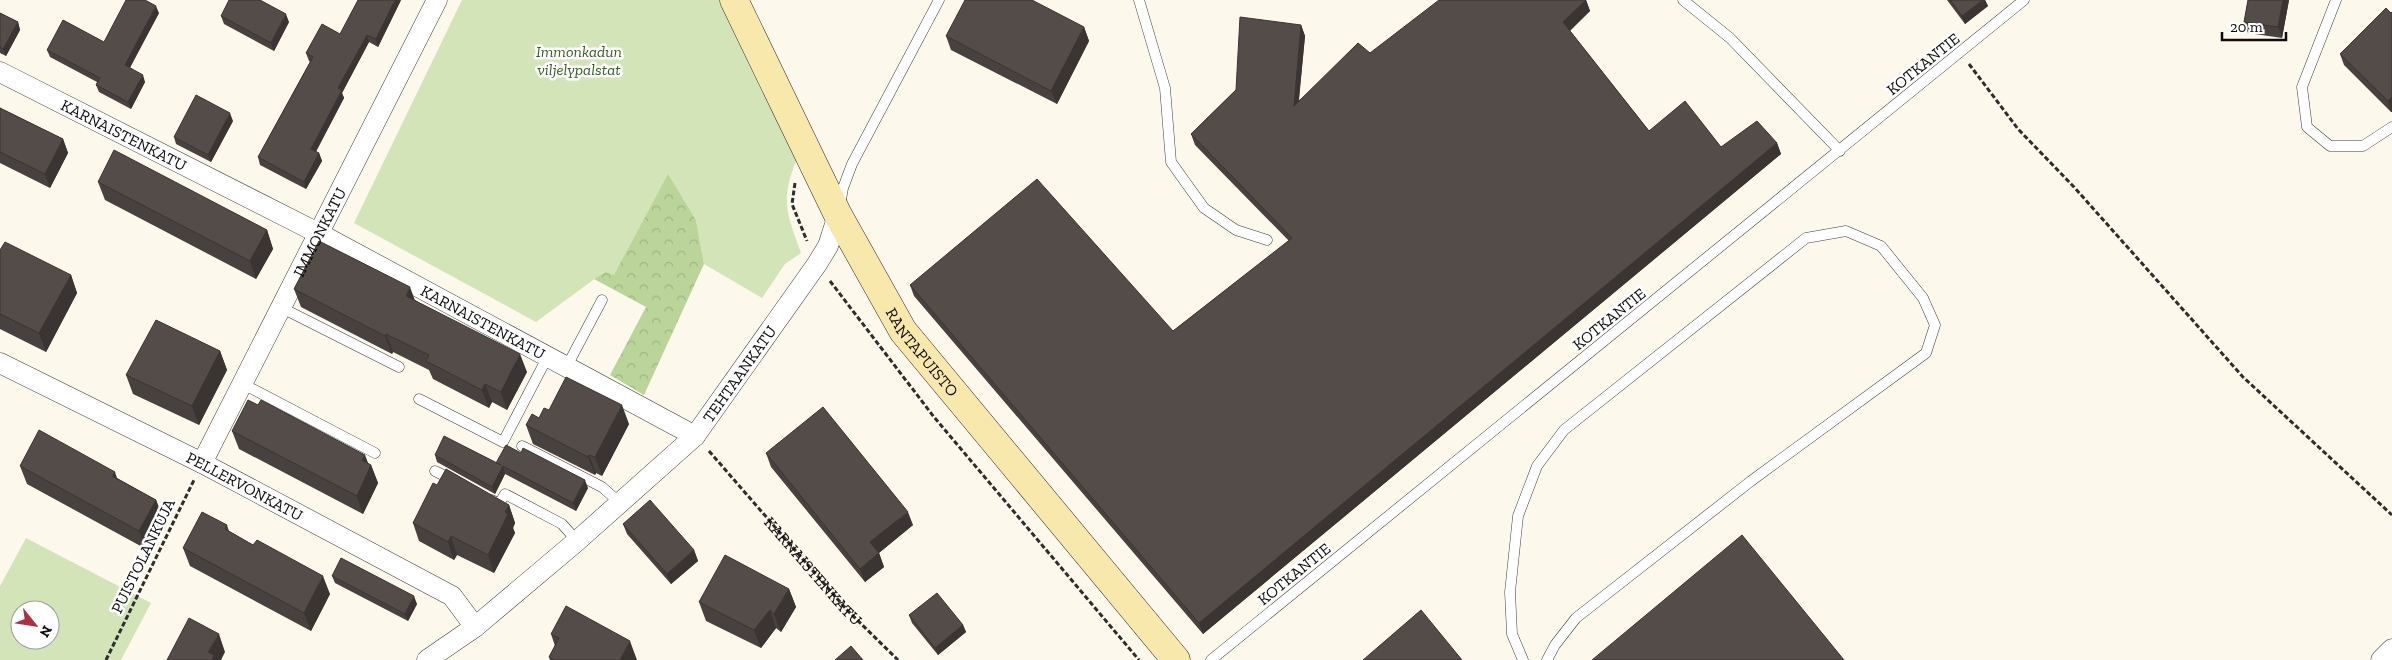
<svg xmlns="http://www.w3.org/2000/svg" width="2392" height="660" font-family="'Zilla Slab',serif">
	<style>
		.green { fill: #d4e4b9; fill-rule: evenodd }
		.forest { fill: url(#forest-crowns) }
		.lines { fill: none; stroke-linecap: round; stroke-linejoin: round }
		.lane-casing { stroke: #3f3f3f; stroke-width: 11 }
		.street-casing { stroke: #3f3f3f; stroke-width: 21 }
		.secondary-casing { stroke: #2e2e2e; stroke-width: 29 }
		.path { stroke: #2e2e2e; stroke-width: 3; stroke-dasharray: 5 2.5; stroke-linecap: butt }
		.lane { stroke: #fff; stroke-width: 10 }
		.street { stroke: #fff; stroke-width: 20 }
		.secondary { stroke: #f8e8ac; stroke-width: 28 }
		.wall { fill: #47413f }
		.shaded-wall { fill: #3a3533 }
		.building { fill: #534c49; stroke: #3a3533 }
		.labels { text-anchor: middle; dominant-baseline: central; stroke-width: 5; stroke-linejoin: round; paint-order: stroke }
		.park-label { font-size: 16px; font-style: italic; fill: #345d22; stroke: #fff }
		.street-label { font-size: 16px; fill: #0c0c0c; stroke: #fff }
	</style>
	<defs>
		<pattern id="forest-crowns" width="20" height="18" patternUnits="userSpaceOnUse" patternTransform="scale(1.25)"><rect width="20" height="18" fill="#bad49a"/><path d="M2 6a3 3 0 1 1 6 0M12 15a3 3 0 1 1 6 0" fill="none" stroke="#9fb584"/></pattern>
	</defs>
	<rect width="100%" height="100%" fill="#fdf8ec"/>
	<path class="green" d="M462 0H720L796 161C780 202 787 213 801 253L785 264 762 298 704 264 696 220 668 175 614 276 604 272 536 322 354 223Z
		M26 538 151 603 121 660H0V586ZM20 610H50V640H20Z"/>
	<path class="forest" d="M668 174 696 220 704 264 644 395 610 375 646 307 594 279 605 272 614 275Z"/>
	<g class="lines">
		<defs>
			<path id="lane" d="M1139 0 1165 88 1171 162 1204 208 1236 230 1267 240
				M1683 0 1730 38 1840 151
				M2336 0 2302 87 2307 127 2330 146H2363L2392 127
				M840 205 843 188 852 164 939 0
				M282 308 399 367
				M567 366 602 300
				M243 384 375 453
				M419 399 503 442 548 356
				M522 446 602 487 620 503
				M435 471 455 481
				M492 500 499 504 505 494 562 524 577 541
				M1211 660 2024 0
				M1523 660 1512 634 1510 592 1518 516 1537 466 1564 430 1806 238 1846 231 1881 246 1923 298 1935 325 1926 353 1751 481 1576 618 1555 645 1547 660"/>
			<g id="street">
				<path id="s2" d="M0 72 320 234 695 436"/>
				<path id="s3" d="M0 363 202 463 452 596 475 627"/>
				<path id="s4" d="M202 463 437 0"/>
				<path id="s5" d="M427 660 475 627 577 541 695 436 817 264 828 246 838 215"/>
				<path d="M2381 660 2392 649"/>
			</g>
			<g id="secondary">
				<path id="s6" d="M734 0 838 215 903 331 1176 660"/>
			</g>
		</defs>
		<use href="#lane" class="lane-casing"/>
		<use href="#street" class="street-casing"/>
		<use href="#secondary" class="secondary-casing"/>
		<g class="path">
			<path d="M1969 64 2018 129 2074 187 2243 377 2392 515"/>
			<path d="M795 183 792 204 807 241"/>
			<path d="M830 281 934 417 1139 660"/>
			<path id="s1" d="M709 451 847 610 898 660"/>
			<path d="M106 660 194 480"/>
		</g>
		<use href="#lane" class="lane"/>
		<use href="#street" class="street"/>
		<use href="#secondary" class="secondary"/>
	</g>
	<path class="wall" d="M401 0 378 47 369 42 342 93 344 98 316 152 319 153 322 161 306 189 260 165 258 157 310 62 309 61 306 53 340 34Z
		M1586 0 1590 11 1570 31 1649 131 1721 147 1777 143 1781 154 1203 634 914 296 910 285 1173 331 1289 241 1195 145 1191 134 1301 25 1305 36 1299 100 1370 53Z
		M1947 0H1985L1988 6 1965 24Z
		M2248 0H2289L2282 38 2248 33 2244 22Z
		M0 13 18 22 20 30 6 56 0 53Z
		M159 13 130 68 145 82 131 109 99 92 96 85 97 82 50 57 47 50 104 42Z
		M2391 13V112L2344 65 2340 54Z
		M221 16 289 22 274 51 224 24Z
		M1084 27 1089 41 1057 104 951 50 946 36Z
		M0 108 63 139 68 153 50 188 0 163Z
		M233 121 211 162 176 144 174 137Z
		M98 182 267 230 273 249 256 279 105 200Z
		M0 250 71 275 77 293 46 352 0 329Z
		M294 289 415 300 527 372 507 410 492 402 489 408 433 379 429 370 393 352 392 354 301 307Z
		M220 351 227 370 199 425 133 394 126 375Z
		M549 410 629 424 602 476 596 473 595 475 533 444 526 425 539 418Z
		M232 431 371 465 378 483 363 514 239 449Z
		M766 453 913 525 879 553 884 567 865 582 771 467Z
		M435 455 496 463 588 488 576 511 505 474 495 494 437 462Z
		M20 466 117 478 156 500 163 518 146 549 27 484Z
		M437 485 509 505 515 523 513 528 515 533 494 573 457 555 454 560 419 541 413 523Z
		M623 524 694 550 698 561 671 584 627 534Z
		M227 525 229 531 253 545 330 594 311 631 190 566 183 548Z
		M332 576 417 604 408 621 335 583Z
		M789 589 796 607 781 632 776 628 761 648 706 621 699 602Z
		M909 615 963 625 966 632 938 655 912 623Z
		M551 634 637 659 550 660 549 657 555 646Z"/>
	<path class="shaded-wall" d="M395 0H401L378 47 376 39Z
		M1586 0 1590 11 1567 33 1563 22Z
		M1983 0H1985L1988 6 1965 24 1962 16Z
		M2283 0H2289L2282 38 2278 27Z
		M156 6 159 13 127 72 125 65Z
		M286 14 289 22 274 51 271 43Z
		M18 22 20 30 6 56 3 49Z
		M1301 25 1305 36 1297 117 1294 106Z
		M1084 27 1089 41 1057 104 1051 91Z
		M367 35 369 42 342 93 344 98 313 156 311 149 338 88Z
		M143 75 145 82 131 109 128 102Z
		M2392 97V112H2391L2388 101Z
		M230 113 233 121 211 162 208 155Z
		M63 139 68 153 50 188 45 174Z
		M1777 143 1781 154 1203 634 1199 623Z
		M319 153 322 161 306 189 304 182Z
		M267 230 273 249 256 279 250 261Z
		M71 275 77 293 46 352 39 333Z
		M410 287 417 306 406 296Z
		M386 334 393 352 392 354 385 336Z
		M220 351 227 370 199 425 192 406Z
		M520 354 527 372 507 410 501 392Z
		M485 384 492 402 489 408 482 390Z
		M622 405 629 424 602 476 595 457Z
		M365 455 370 468 371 465 378 483 363 514 357 496 362 460Z
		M589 455 596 473 595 475 588 457Z
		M503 466 505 474 495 494 492 487Z
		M115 472 121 490 112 476Z
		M585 480 588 488 576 511 573 503Z
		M156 500 163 518 146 549 139 531Z
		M509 505 515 523 513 528 515 533 494 573 488 555Z
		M908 512 913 525 875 556 870 542Z
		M451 536 457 555 454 560 448 542Z
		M694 550 698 561 671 584 667 574Z
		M879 553 884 567 865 582 860 569Z
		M323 576 330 594 311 631 304 613Z
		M789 589 796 607 781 632 774 614Z
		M414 596 417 604 408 621 405 614Z
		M770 610 776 628 761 648 754 630Z
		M963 625 966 632 938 655 935 648Z
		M219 634 225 652 221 660H211L208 652Z
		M630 641 637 660H620Z"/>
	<path class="building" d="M126 0H145L156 6 125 65 143 75 128 102 96 85 100 78 47 50 63 20 104 42Z
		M229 0H260L286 14 271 43 221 16Z
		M358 0H395L376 39 367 35 338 88 342 90 311 149 319 153 304 182 258 157 313 57 306 53 322 24 340 34Z
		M965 0H1032L1084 27 1051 91 946 36Z
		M1439 0H1586L1563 22 1649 131 1685 101 1721 147 1757 121 1777 143 1199 623 910 285 1037 179 1173 331 1292 238 1191 134 1236 90 1240 17 1301 25 1294 106 1358 43 1370 53Z
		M1950 0H1983L1962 16Z
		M2248 0H2283L2278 27 2244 22Z
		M2386 8 2391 13 2392 12V97L2388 101 2340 54Z
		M0 13 18 22 3 49 0 47Z
		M196 95 230 113 208 155 174 137Z
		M0 108 63 139 45 174 0 152Z
		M114 150 267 230 250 261 98 182Z
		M319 241 410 287 406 296 520 354 501 392 485 384 482 390 426 361 429 355 386 334 385 336 294 289Z
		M5 242 71 275 39 333 0 314V250Z
		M156 320 220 351 192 406 126 375Z
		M566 377 622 405 595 457 589 455 588 457 526 425 532 414 539 418 544 408 549 410Z
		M248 400 258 405 261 400 365 455 362 460 371 465 357 496 232 431Z
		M823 407 908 512 870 542 879 553 860 569 766 453Z
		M39 430 115 472 112 476 156 500 139 531 20 466Z
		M444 436 501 465 496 463 506 445 521 453 523 448 585 480 573 503 503 466 492 487 435 455Z
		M446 469 509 505 505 512 508 514 488 555 451 536 448 542 413 523 433 483 437 485Z
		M650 500 694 550 667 574 623 524Z
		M202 512 227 525 225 529 253 545 257 540 323 576 304 613 183 548Z
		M1742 535 1844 660H1592Z
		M725 555 789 589 774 614 770 610 754 630 699 602Z
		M341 558 414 596 405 614 332 576Z
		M937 593 963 625 935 648 909 615Z
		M566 606 630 641 620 660H554L549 657 559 638 551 634Z
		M1421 610 1462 660H1363Z
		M189 618 219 634 208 652 214 655 212 660H167Z
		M851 646 863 660H835Z"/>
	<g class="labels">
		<g class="park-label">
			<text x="579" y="51">Immonkadun<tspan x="579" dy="18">viljelypalstat</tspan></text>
		</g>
		<g class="street-label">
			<text transform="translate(1923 64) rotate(-39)">KOTKANTIE</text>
			<text stroke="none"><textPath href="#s2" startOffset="139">KARNAISTENKATU</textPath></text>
			<text stroke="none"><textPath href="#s4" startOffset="259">IMMONKATU</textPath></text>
			<text transform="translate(1609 319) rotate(-39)">KOTKANTIE</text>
			<text stroke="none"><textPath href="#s2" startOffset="544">KARNAISTENKATU</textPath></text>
			<text stroke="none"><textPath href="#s6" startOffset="400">RANTAPUISTO</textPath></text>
			<text stroke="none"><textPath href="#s5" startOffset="426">TEHTAANKATU</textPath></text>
			<text stroke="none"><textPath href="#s3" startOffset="274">PELLERVONKATU</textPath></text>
			<text transform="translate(143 556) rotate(-64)">PUISTOLANKUJA</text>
			<text stroke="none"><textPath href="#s1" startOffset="159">KARNAISTENKATU</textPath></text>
			<text transform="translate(1294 574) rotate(-39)">KOTKANTIE</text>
		</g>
	</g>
	<g transform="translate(35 625) rotate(120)"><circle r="24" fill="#ffffff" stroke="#9e9e9e"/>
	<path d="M0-4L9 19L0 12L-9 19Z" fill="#af3043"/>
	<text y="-8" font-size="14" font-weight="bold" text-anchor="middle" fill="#0c0c0c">N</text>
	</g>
	<path d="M2222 32v8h64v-8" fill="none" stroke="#0c0c0c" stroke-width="2.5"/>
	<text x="2230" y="32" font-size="15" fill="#0c0c0c" stroke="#ffffff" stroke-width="4" paint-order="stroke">20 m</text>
</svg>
